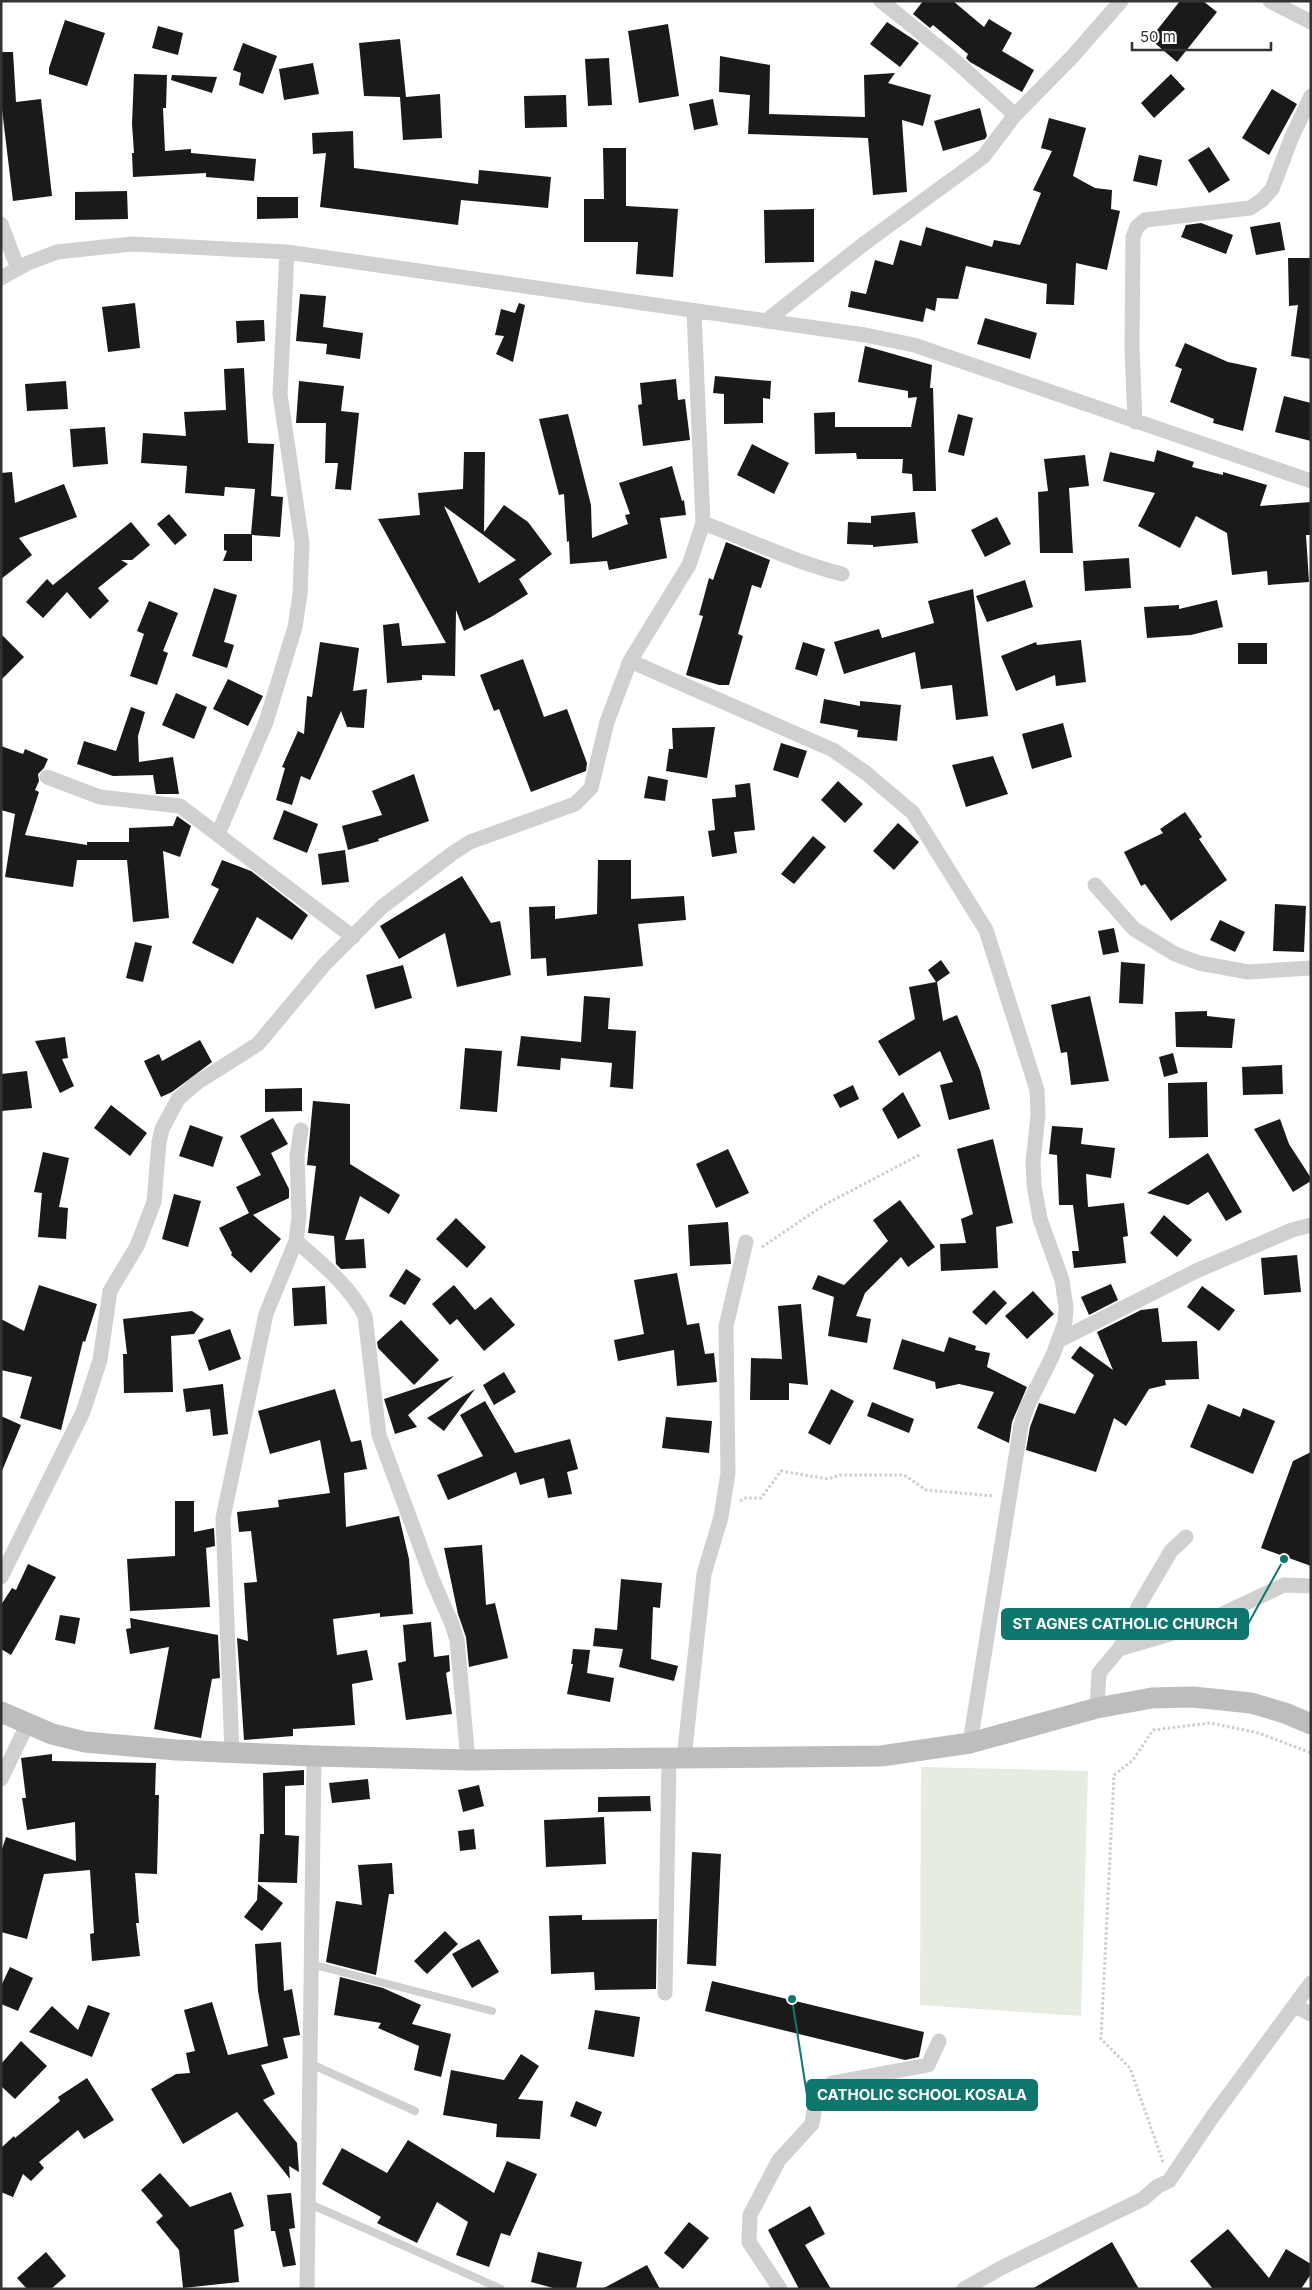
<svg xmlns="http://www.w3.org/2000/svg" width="1312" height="2290" font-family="Inter,sans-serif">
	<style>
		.garden { fill: #e6ecdf }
		.building { fill: #1a1a1a; fill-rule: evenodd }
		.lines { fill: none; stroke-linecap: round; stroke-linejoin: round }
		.path { stroke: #cdcdcd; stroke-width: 3; stroke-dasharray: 2.5 2.5; stroke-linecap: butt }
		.service { stroke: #d0d0d0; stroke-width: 8 }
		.minor { stroke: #d0d0d0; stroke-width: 15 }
		.secondary { stroke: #bdbdbd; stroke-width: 21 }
		.leader { fill: none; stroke: #0f766e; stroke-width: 2 }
		.callout-dot { fill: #0f766e; stroke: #fff; stroke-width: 2 }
		.callout { fill: #0f766e; stroke: #0f766e; stroke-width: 2 }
		.callout-label { font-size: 15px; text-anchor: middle; font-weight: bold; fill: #fff }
	</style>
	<rect width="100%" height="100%" fill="#fff"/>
	<path class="garden" d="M921 1767 1088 1771 1081 2016 920 2005Z"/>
	<path class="building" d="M923 1H953L984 27 989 19 1012 33 1002 51 1034 70 1022 92 970 62 966 58 968 54 933 25 930 28 913 14Z
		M1180 1H1203L1217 12 1177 62 1150 39Z
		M65 20 105 33 87 86 49 74V68Z
		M887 22 919 43 900 67 870 44Z
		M668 24 679 96 639 103 628 31Z
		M158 26 183 33 178 55 152 48Z
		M400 39 406 97 440 94 442 138 403 140 400 97 364 96 359 43Z
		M243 43 277 56 263 94 239 85 241 73 233 70Z
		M1 52H13L16 102 41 99 52 196 13 201 1 101Z
		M720 56 770 65 769 114 865 117 864 75 895 73 888 83 931 95 923 126 902 120 907 192 873 195 868 138 748 134 750 95 719 92Z
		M609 58 612 105 588 106 585 59Z
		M313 63 319 94 284 100 279 69Z
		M134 74 167 75 166 108H163L165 151 191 149V153L256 159 254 181 206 177V173L133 177 132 153H134L132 124Z
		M1171 74 1185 89 1154 118 1141 103Z
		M172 75 217 77 212 93 171 80Z
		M1272 89 1297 104 1269 155 1242 138Z
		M566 95 567 127 525 128 524 96Z
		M713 99 718 125 694 130 689 104Z
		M980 108 987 136 985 139 943 151 934 121Z
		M1049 118 1086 128 1073 176 1095 188 1112 190 1111 209 1120 211 1107 270 1076 263 1074 305 1046 304 1047 284 966 266 958 299 937 298 935 311 926 308 923 322 848 307 851 291 866 294 875 260 893 265 900 240 921 246 926 227 992 247 994 240 1020 245 1041 193 1033 190 1052 151 1041 148Z
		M353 131 354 168 478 184 479 170 551 177 548 208 461 200 458 225 320 207 326 153 313 154 312 133Z
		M1209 147 1230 180 1209 193 1188 160Z
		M603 148H626V206L678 209 673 277 636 274 638 242H584V199H604Z
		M1139 155 1162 160 1157 186 1133 181Z
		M127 191 128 219 75 220V192Z
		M257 197H298V218L257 219Z
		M814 209V262L765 263 764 210Z
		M1280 222 1285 250 1256 255 1250 227Z
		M1201 223 1233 235 1226 254 1181 237 1186 225Z
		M1288 258H1311V359L1291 356 1298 305 1289 306Z
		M300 294 326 296 323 327 363 333 360 359 326 354 327 344 296 341Z
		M135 303 140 348 108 352 102 307Z
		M519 303 525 305 513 362 496 354 504 336 495 335 501 309 515 313Z
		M985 318 1037 333 1030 359 977 344Z
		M264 320 265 341 237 343 236 321Z
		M1185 343 1228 362 1257 368 1243 431 1213 423 1214 419 1170 402 1182 369 1175 366Z
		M865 346 932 365 930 388H933L936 491H913L912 474 902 473 903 459H857L856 453 815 454 814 413 835 412V427H911L917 397 908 398V391L858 382Z
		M244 368 248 443 274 444 271 496 283 497 280 537 252 535V561H223L227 551 224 550V534H251L255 489 225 487 224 496 185 493 187 466 141 463 143 433 186 436 184 412 226 410 224 369Z
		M715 376 771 381 770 399 763 398V423L724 424V394L713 393Z
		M676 379 678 400 685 399 690 440 643 446 638 405 642 404 640 383Z
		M66 381 68 409 27 411 25 384Z
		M299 381 344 386 341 411 359 413 351 490 335 489 338 463H325L326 423H296Z
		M1284 396 1311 403V441L1275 432Z
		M568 414 591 505 592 538 628 524 625 515 630 514 619 483 672 466 682 501 684 500 686 515 660 518 667 558 609 570 607 561 570 564 569 541 567 542 564 494 559 495 539 419Z
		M958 414 973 418 964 456 948 452Z
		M105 427 108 464 73 467 70 429Z
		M752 444 789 463 774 494 737 475Z
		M1157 450 1194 462 1192 467 1223 475V472L1267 485 1260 506 1311 502V535H1306L1309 582 1268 585 1267 571 1232 575 1227 533 1196 516 1180 548 1138 526 1155 493 1103 481 1110 452 1154 462Z
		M464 452H485L484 532 504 505 528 522 552 554 519 579 528 594 491 617 464 631 456 610 455 676 422 675V680L387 683 383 625 399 623 402 646 446 643 378 519 420 515 418 493 463 489ZM444 506 482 534 516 560 479 583Z
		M1085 455 1089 486 1069 488 1073 553H1040L1038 492 1048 491 1044 459Z
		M12 472 15 503 64 484 77 517 19 538 32 555 1 579V473Z
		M915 512 918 543 873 547V545L847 544 848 522 871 523V516Z
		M169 514 187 535 175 545 157 524Z
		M997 517 1011 544 985 557 971 530Z
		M131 522 150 545 132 560H121L128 564 98 588 109 601 90 619 67 592 43 618 26 602 47 579 53 585Z
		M726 542 770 560 761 588 752 585 738 634 743 636 729 685H719L686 675 703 616 699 615 709 578 713 580Z
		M1129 558 1131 588 1085 591 1083 561Z
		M1025 580 1033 607 987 622 976 596Z
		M214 588 237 595 224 642 234 645 227 668 192 656Z
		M973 589 988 716 956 720 952 685 921 689 915 652 844 674 834 642 879 629 882 638 934 623 928 601Z
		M1217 600 1223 627 1191 635 1147 638 1144 607 1179 605V609Z
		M149 601 178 613 163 651 168 653 157 685 130 676 144 634 137 631Z
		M1 634 24 657 1 680Z
		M1081 640 1086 682 1056 686 1055 675 1016 691 1001 656 1036 642 1037 645Z
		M320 642 359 648 353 691 367 689 364 728 347 727 341 711 310 780 301 776 292 805 276 800 285 768 282 767 298 731 304 734 307 696 312 697Z
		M803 642 825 649 817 676 795 669Z
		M1238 643H1267V664H1238Z
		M523 659 544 717 567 709 587 763 586 771 531 792 499 709 494 711 480 675Z
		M228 679 263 696 248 726 213 709Z
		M176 693 207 707 194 739 162 725Z
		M824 699 860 706V701L901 705 897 741 857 737 858 730 820 723Z
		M131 707 145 712 138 736 139 762 173 757 179 794H156L153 775 113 776 77 764 84 741 116 751Z
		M1063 723 1072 757 1032 769 1022 734Z
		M715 727 707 778 666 771 669 749H673L672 728Z
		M781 743 807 751 798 778 773 770Z
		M1 746 23 754 25 749 48 759 44 768 38 774 39 781 35 790 39 792 25 835 87 845V842H129V828L173 826 177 816 191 826 180 857 163 851 169 918 133 922 127 860H77L73 887 5 877 15 814 1 810Z
		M993 756 1008 794 966 807 952 765Z
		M414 774 429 821 378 839 379 841 348 850 342 826 382 815 372 791Z
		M648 776 668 780 665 801 644 798Z
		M838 781 863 804 845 823 821 800Z
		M750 783 755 830 734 832 737 853 712 857 708 831 715 830 712 799 736 797 735 785Z
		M284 810 318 824 307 853 273 839Z
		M1185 812 1202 837 1199 839 1227 880 1171 921 1145 884 1141 886 1124 852 1163 833 1160 829Z
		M898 823 919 842 894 870 873 851Z
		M813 836 826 847 794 884 781 874Z
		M345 850 349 882 322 885 318 854Z
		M222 860 251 871 308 915 292 940 257 917 233 964 192 943 219 889 211 885Z
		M598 860H631V899L684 896 686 920 638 924 643 966 547 976 546 958 531 959 529 907 555 906V919L597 914Z
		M462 876 491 923 500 921 511 975 457 987 445 933 399 959 380 926Z
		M1275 904 1306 906 1304 952 1273 951Z
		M1220 920 1245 932 1235 952 1210 940Z
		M1114 928 1119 952 1103 955 1098 931Z
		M135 942 152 946 143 982 126 978Z
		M941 960 950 973 937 982 943 1021 957 1015 980 1070 990 1109 949 1120 940 1085 953 1082 940 1051 899 1076 878 1041 915 1019 909 987 936 982 928 970Z
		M1121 962 1145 964 1143 1004 1119 1003Z
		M403 965 412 998 375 1009 366 975Z
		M584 996 610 998 608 1029 636 1031 633 1089 610 1087 612 1063 561 1058 560 1070 517 1066 521 1036 581 1042Z
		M1090 996 1109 1081 1071 1085 1067 1052 1061 1053 1051 1005Z
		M1207 1011V1016L1235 1019 1232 1048 1176 1047 1175 1012Z
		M65 1037 68 1058 62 1059 74 1086 60 1093 35 1041Z
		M200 1040 212 1062 172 1092 161 1097 144 1061 159 1054 162 1061Z
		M465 1048 502 1051 497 1112 460 1109Z
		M1173 1053 1178 1073 1164 1077 1159 1057Z
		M1282 1065 1283 1094 1243 1095 1242 1067Z
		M27 1071 32 1108 2 1111 1 1074Z
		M1207 1082 1208 1137 1169 1138 1168 1083Z
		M853 1085 859 1099 840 1108 833 1095Z
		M302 1088V1111L265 1112V1089Z
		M903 1092 921 1126 898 1139 882 1109Z
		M313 1101 350 1104V1164L400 1195 389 1214 360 1196 345 1240 364 1239 366 1268 341 1269 336 1264 334 1236 308 1233 316 1166 307 1165Z
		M111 1105 147 1133 130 1156 94 1128Z
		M273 1118 288 1144 271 1153 289 1189V1198L253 1215 281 1239 251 1273 231 1255 232 1253 219 1228 249 1213 236 1187 261 1175 240 1136Z
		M1280 1119 1289 1144 1311 1178V1181L1293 1192 1254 1129Z
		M190 1125 223 1137 213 1167 179 1156Z
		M1052 1126 1083 1128 1081 1144 1115 1148 1111 1178 1086 1174 1088 1207 1124 1203 1128 1236 1123 1237 1126 1263 1074 1268 1072 1251H1079L1073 1205H1059L1057 1155 1049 1154Z
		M993 1139 1013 1223 996 1227 998 1268 941 1271 940 1244 966 1243 961 1219 973 1214 957 1149Z
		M728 1149 749 1193 716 1208 696 1164Z
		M43 1152 69 1158 59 1207 68 1208 66 1239 38 1237 42 1193 34 1192Z
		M1208 1153 1242 1212 1226 1221 1208 1192 1188 1205 1147 1193Z
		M174 1194 201 1201 188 1247 162 1239Z
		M900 1200 935 1247 908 1267 901 1257 865 1293 856 1316 871 1319 867 1343 828 1336 834 1297 812 1289 818 1275 844 1285 888 1241 873 1220Z
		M1164 1215 1192 1240 1177 1257 1150 1233Z
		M456 1218 486 1247 467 1268 436 1239Z
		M728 1222 731 1264 690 1266 688 1225Z
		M1297 1255 1301 1292 1264 1295 1261 1258Z
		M406 1269 421 1279 405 1305 389 1296Z
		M677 1273 687 1325 699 1323 705 1354 714 1353 717 1382 677 1386 674 1350 618 1361 614 1340 644 1334 634 1280Z
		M1111 1284 1118 1300 1089 1315 1081 1297Z
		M39 1285 97 1304 85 1342 83 1341 61 1430 20 1418 32 1377 1 1370V1319L24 1331Z
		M454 1285 475 1310 491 1297 515 1325 484 1351 457 1319 450 1325 432 1304Z
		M325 1286 327 1324 294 1326 292 1288Z
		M1202 1286 1235 1310 1219 1331 1187 1307Z
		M994 1290 1007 1303 986 1325 972 1312Z
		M1033 1291 1054 1314 1027 1339 1005 1316Z
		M801 1304 808 1385 789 1383V1400H750L751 1358 782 1359 778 1306Z
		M1158 1308 1162 1342 1197 1341 1199 1379 1165 1380 1166 1385 1149 1389 1126 1426 1114 1418 1096 1472 1026 1450 1030 1427 1039 1403 1075 1414 1094 1375 1071 1358 1080 1346 1113 1370 1097 1332 1141 1310Z
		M192 1311 204 1319 194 1334 171 1336 173 1392 124 1393 123 1354H127L123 1319Z
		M401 1320 439 1360 414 1385 378 1348 377 1342Z
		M230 1329 241 1359 209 1371 198 1340Z
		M949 1337 976 1346 975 1350 990 1353 987 1367 1027 1387 1012 1422 1009 1443 977 1428 994 1392 959 1384 936 1389 935 1382 893 1369 902 1339 944 1352Z
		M504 1372 516 1392 494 1405 483 1385Z
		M454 1376 408 1415 417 1427 395 1434 384 1399Z
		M223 1384 228 1434 213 1436 210 1409 186 1412 183 1389Z
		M335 1389 351 1442 361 1440 367 1469 344 1473 346 1527 399 1516 409 1559 413 1614 380 1617V1613L333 1619 337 1655 367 1650 373 1680 352 1684 355 1725 293 1729V1736L244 1740 237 1638 248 1641 244 1583 257 1582 251 1531 239 1532 237 1512 279 1507 278 1500 330 1493 320 1440 270 1454 258 1411Z
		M475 1389 444 1431 427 1418Z
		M831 1389 854 1401 830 1445 808 1433Z
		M485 1401 515 1453 570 1439 578 1469 567 1472 572 1494 548 1498 544 1478 520 1485 516 1472 448 1500 437 1475 483 1456 460 1415Z
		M872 1402 914 1419 909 1433 867 1416Z
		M1208 1404 1240 1417 1243 1408 1275 1421 1253 1474 1190 1447Z
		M1 1416 21 1425 2 1471H1Z
		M666 1417 712 1421 709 1453 662 1448Z
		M1311 1452V1566L1261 1548 1293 1461Z
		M175 1501H194V1532L214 1528 215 1546 206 1548 210 1607 130 1611 127 1559 175 1556Z
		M482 1545 486 1605 495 1603 508 1658 469 1667 466 1637 458 1614 444 1548Z
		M28 1564 56 1577 11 1655 1 1649V1605L12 1588 16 1590Z
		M621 1579 662 1583 660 1608 653 1607 651 1659 678 1666 674 1681 619 1667 623 1649 593 1646 595 1628 617 1630Z
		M60 1615 80 1618 75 1644 55 1640Z
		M130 1618 218 1635 220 1678 212 1679 201 1738 154 1729 169 1647 130 1654 126 1629 131 1628Z
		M431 1622 434 1657 449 1655 450 1671 446 1673 452 1714 406 1720 398 1663 406 1661 403 1625Z
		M573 1649 590 1650 587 1673 614 1678 610 1702 567 1694 573 1664H571Z
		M52 1754V1761L156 1763 155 1795H159L157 1874 135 1873 139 1923H136L140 1956 92 1961 90 1934 94 1933 90 1870 44 1874 27 1939 1 1932V1852L6 1837 76 1861 75 1822 27 1830 22 1798H26L21 1758Z
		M304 1770V1785L285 1786V1835L299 1836 297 1883 258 1882 260 1834H264L263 1773Z
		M368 1779 370 1799 332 1803 329 1783Z
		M479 1785 484 1806 463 1812 458 1790Z
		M650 1796 651 1811 598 1812V1797Z
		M604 1817 606 1864 546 1867 544 1820Z
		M474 1829 476 1849 460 1851 458 1831Z
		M692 1852 721 1854 716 1966 687 1964Z
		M392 1863 394 1894H389L376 1975 326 1962 336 1901 362 1905 358 1865Z
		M258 1884 283 1903 262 1931 244 1917 257 1900Z
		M582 1915V1920L657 1919 656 1989 595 1990 594 1972 551 1974 549 1916Z
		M445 1931 458 1944 427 1974 414 1961Z
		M479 1939 499 1972 472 1988 452 1954Z
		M281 1942 284 1991 292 1989 300 2035 283 2038 288 2058 261 2065 275 2094 263 2100 297 2143 299 2172 289 2166 290 2179 237 2112 183 2144 151 2089 176 2074 190 2073 186 2053 195 2051 184 2010 212 2002 228 2055 268 2046 258 1991 255 1944Z
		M10 1967 33 1978 18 2011 1 2004V1986Z
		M340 1977 383 1988 421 2005 412 2024 451 2034 441 2077 414 2070 419 2046 378 2028 381 2023 334 2015Z
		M712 1981 924 2032 919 2057 905 2060 705 2011Z
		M88 2005 110 2013 92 2057 29 2032 52 2006 78 2030Z
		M595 2010 640 2017 634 2057 588 2049Z
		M21 2041 47 2066 15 2099 1 2086V2064Z
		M521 2054 539 2066 518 2099 543 2101 540 2139 496 2137 497 2124 443 2115 451 2070 504 2080Z
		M87 2078 114 2120 84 2139 78 2130 39 2162 44 2168 31 2181 23 2174 13 2197 1 2192V2148L14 2136 15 2138 60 2101 58 2097Z
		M576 2101 602 2112 596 2127 570 2116Z
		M408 2140 494 2193 507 2161 537 2174 510 2236 501 2233 489 2267 456 2255 468 2222 437 2202 417 2243 377 2223 381 2217 322 2184 342 2148 387 2173Z
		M160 2173 190 2207 231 2192 244 2226 234 2230 239 2282 183 2288 179 2250 156 2222 163 2216 141 2190Z
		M291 2193 295 2228 289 2229 296 2265 283 2267 275 2231H271L267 2195Z
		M810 2206 825 2234 805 2245 831 2289H799L768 2230Z
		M689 2222 709 2238 683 2269 664 2253Z
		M1228 2229 1269 2278 1286 2249 1311 2264V2274L1301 2289H1213L1190 2261Z
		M1112 2242 1139 2289H1032Z
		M46 2252 66 2276 51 2289H27L17 2278Z
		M538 2252 582 2262 576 2289H557L531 2282Z
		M647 2265 660 2289H602Z"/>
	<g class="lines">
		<path class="path" d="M762 1247 824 1205 921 1154
			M740 1501 746 1498H761L781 1471 828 1479 841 1475H904L926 1490 994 1496
			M1163 2162 1130 2068 1101 2039 1114 1775 1133 1760 1153 1730 1210 1723 1259 1733 1311 1753"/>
		<path class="service" d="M311 1964 492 2011
			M311 2064 415 2111
			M310 2204 501 2289"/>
		<path class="minor" d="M1270 1 1311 22
			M1015 115 1072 57 1121 1
			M1 224 18 269
			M1 278 28 263 57 252 132 244 287 252 865 335 914 345 1311 481
			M766 321 865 243 983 157 1015 115 951 57 881 1
			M1135 422 1132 348 1133 237 1137 227 1145 220 1250 208 1262 200 1272 189 1291 139 1311 96
			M703 523C749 540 794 562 842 574
			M630 661 833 750 866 773 913 813 986 930 1037 1090 1038 1115 1033 1162 1034 1185 1040 1219 1062 1280 1066 1307 1065 1322 1053 1355 1027 1407 1021 1425 970 1743
			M47 777 100 797 180 806 353 937
			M218 834 266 722 295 627 300 594 302 543 280 394 287 252
			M1095 885 1134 929 1175 954 1199 963 1248 972 1311 968
			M296 1241C320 1262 350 1286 365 1316L379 1435 433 1581 452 1624 457 1640 468 1760
			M1058 1341 1196 1271 1292 1230 1311 1225
			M1 1577 83 1412 100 1360 110 1291 137 1246 154 1202 159 1142 162 1129 178 1099 198 1082 258 1044 324 965 382 907 453 853 470 842 575 804 591 788 607 722 630 661 689 565 703 523 694 311
			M1119 1649 1131 1629 1138 1607 1171 1551 1186 1537
			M1097 1708 1099 1673 1119 1649 1197 1626 1284 1585 1311 1586
			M232 1752 223 1518 266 1314 296 1241 299 1217 297 1156 301 1130
			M684 1758 704 1574 721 1517 728 1473 726 1326 746 1242
			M1 1779 28 1723
			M665 1993 669 1758
			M1295 2006 1311 2014
			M307 2289 314 1756
			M780 2289 749 2242 750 2215 779 2160 812 2124 815 2105 832 2083 928 2065 939 2041
			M964 2289 1001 2268 1143 2199 1158 2186 1169 2181 1213 2116 1311 1983"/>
		<path class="secondary" d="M1 1712 52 1734 85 1742 176 1750 314 1756 468 1760 881 1756 970 1743 1097 1708 1152 1698 1193 1697 1251 1703 1285 1713 1311 1724"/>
	</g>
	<path class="leader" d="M1284 1559L1248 1624M792 1999L807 2095"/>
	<g class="callout-dot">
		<circle cx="1284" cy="1559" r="5"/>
		<circle cx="792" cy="1999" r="5"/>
	</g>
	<g class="callout">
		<rect x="1002" y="1609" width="246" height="30" rx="5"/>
		<rect x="807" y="2080" width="230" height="30" rx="5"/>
	</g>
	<g class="callout-label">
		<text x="1125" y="1629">ST AGNES CATHOLIC CHURCH</text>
		<text x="922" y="2100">CATHOLIC SCHOOL KOSALA</text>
	</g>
	<rect width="1312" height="2290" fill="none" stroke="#333333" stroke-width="5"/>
	<path d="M1132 42v8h139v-8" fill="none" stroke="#333333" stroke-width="2.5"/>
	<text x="1140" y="42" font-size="15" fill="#333333" stroke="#ffffff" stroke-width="4" paint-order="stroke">50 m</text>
</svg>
